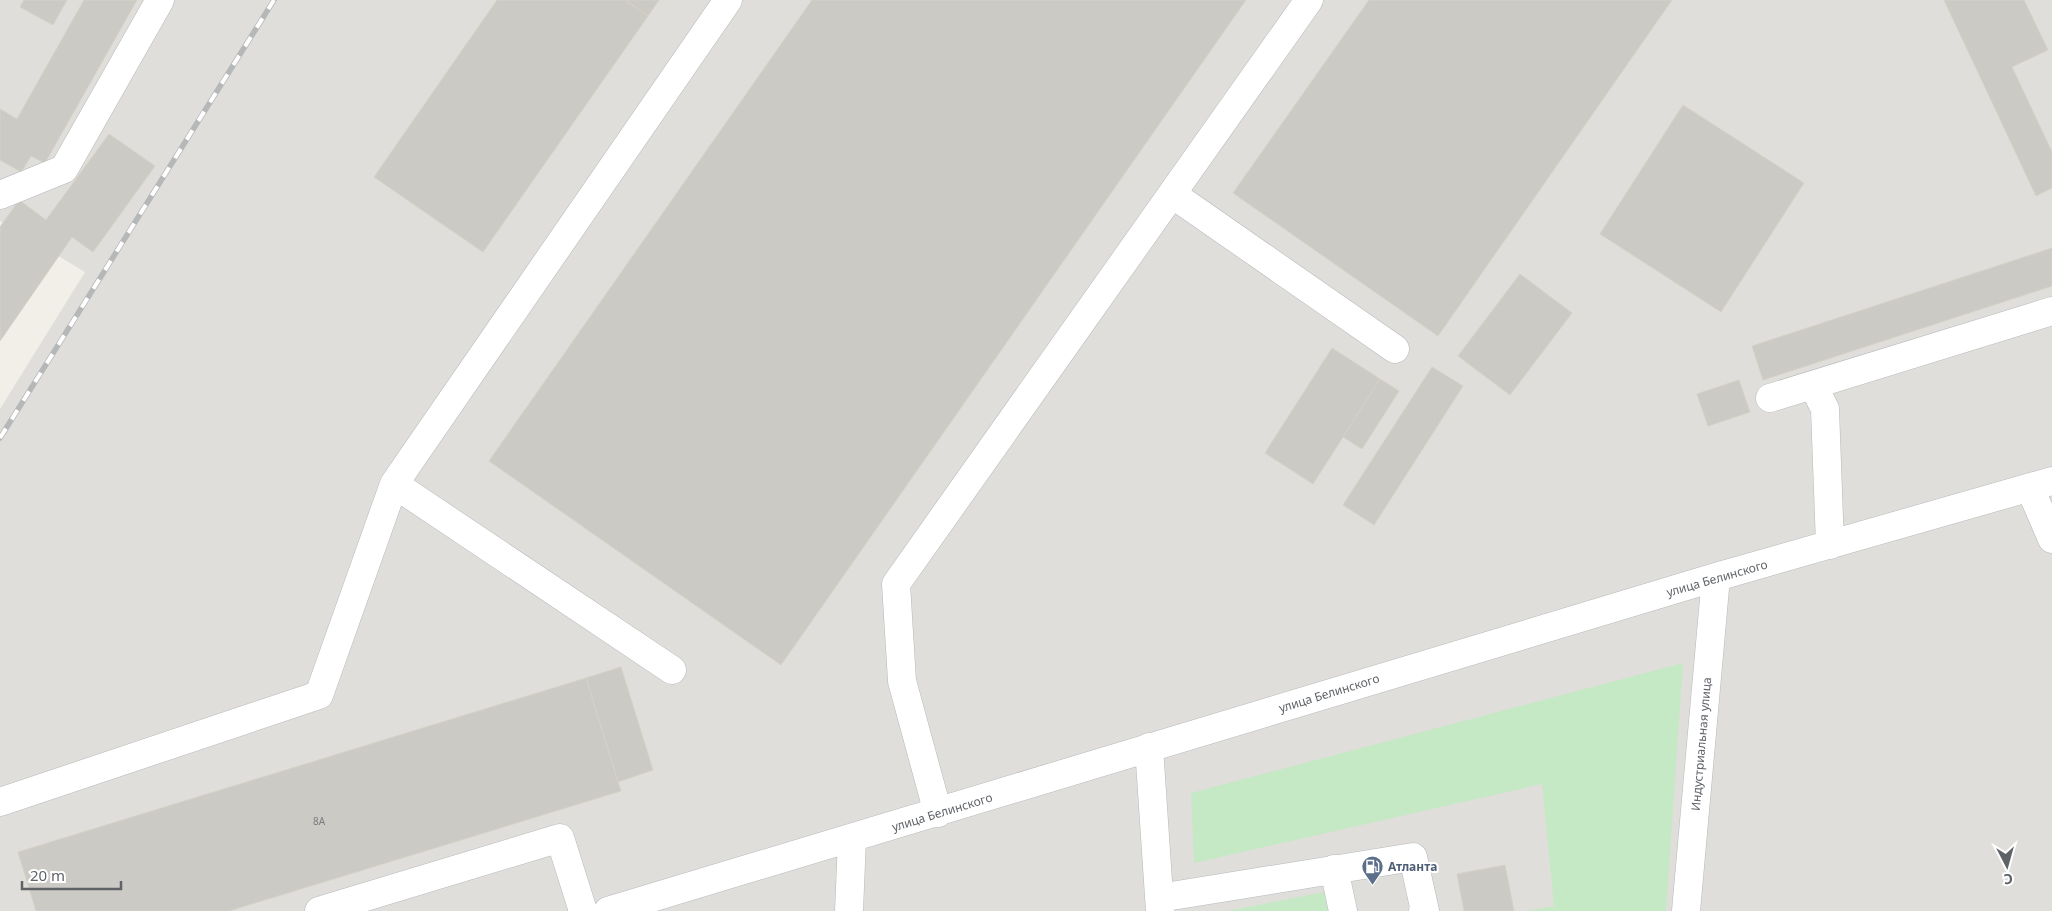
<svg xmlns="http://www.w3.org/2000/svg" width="2052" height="911" font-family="'Noto Sans',sans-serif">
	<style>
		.industrial { fill: #e0deda }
		.green { fill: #c5e8c5 }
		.building { fill: #cccac5; stroke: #d6d1c6 }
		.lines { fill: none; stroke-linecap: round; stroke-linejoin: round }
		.minor-casing { stroke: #b5b8bc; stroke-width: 29 }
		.minor { stroke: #fff; stroke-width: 28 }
		.rail-casing { stroke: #b6b7b8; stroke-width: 5.5 }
		.rail { stroke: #fff; stroke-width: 4; stroke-dasharray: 11; stroke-linecap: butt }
		.labels { text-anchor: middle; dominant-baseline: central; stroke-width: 4; stroke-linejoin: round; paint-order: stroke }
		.number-label { font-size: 10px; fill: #7a7d7f }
		.street-label { font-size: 12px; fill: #5f6368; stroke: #fff }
		.service-label { font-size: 12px; font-weight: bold; fill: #4e5e75; stroke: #fff; text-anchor: start }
	</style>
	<rect width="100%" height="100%" fill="#f1efe8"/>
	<path class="industrial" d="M0 0H2052V911H0V409L85 272 0 221Z"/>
	<path class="green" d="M1683 663 1666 911H1526L1554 906 1542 784 1194 863 1191 793Z
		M1324 892 1328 911H1227Z"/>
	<path class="building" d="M24 0H67L53 25 20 7Z
		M84 0H137L45 163 31 156 21 172 0 160V109L17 119Z
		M497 0H625L648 16 483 252 374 177Z
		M625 0H659L648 16Z
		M812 0H1246L781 665 489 461Z
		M1369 0H1672L1438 336 1233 193Z
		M1944 0H2024L2048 50 2012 67 2052 152V188L2036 196Z
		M1683 105 1804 183 1721 312 1600 234Z
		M109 134 155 166 93 252 72 237 0 341V227L19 200 46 220Z
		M2052 248V286L1763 380 1752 346Z
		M1520 274 1572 313 1510 395 1458 356Z
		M1332 348 1380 379 1313 484 1265 453Z
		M1432 367 1463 386 1374 525 1343 505Z
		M1380 379 1399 391 1362 449 1343 437Z
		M1739 380 1750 412 1708 426 1697 394Z
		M621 667 653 770 618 782 586 678Z
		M586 678 621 791 229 911H36L18 852Z
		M1505 865 1514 911H1464L1457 874Z"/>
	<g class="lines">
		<defs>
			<path id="minor" d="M1172 194 1395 349
				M0 195 64 169 160 0
				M1813 385 1825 409 1830 545
				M1770 398 2052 311
				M394 484 728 0
				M2030 488 2052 539
				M1149 747 1160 911
				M0 802 319 695 394 484 672 670
				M938 813 902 681 896 584 1309 0
				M1334 869 1343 911
				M1159 898 1413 857 1425 911H1423
				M319 911 560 838 583 911
				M608 911 1716 577 2052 481
				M849 911 852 839
				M1686 911 1716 577"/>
		</defs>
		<use href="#minor" class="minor-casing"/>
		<use href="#minor" class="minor"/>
		<defs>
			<path id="rail" d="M0 438 274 0"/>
		</defs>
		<use href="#rail" class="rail-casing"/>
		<use href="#rail" class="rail"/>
	</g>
	<defs>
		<symbol id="fuel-pin" viewBox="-11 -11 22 30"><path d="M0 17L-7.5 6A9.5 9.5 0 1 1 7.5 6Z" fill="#5c6f8a" stroke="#fff"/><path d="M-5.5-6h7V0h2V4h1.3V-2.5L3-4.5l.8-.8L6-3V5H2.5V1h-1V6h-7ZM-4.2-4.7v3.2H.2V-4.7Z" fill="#fff"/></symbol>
	</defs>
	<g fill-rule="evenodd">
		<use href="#fuel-pin" x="1360" y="854" width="25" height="34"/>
	</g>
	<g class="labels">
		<g class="number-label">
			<text x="319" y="821">8А</text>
		</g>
		<g class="street-label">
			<text transform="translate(1717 578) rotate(-16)">улица Белинского</text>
			<text transform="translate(1329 693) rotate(-17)">улица Белинского</text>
			<text transform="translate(1701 744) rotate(-85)">Индустриальная улица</text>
			<text transform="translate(942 812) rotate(-17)">улица Белинского</text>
		</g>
		<g class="service-label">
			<text x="1388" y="866">Атланта</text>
		</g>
	</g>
	<g transform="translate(2007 866) rotate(174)" stroke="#ffffff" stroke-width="4" paint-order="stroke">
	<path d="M0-4L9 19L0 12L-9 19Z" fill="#5f6368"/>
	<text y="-8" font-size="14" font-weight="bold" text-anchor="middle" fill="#5f6368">С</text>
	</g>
	<path d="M22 881v8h99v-8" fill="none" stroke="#5f6368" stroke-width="2.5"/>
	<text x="30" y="881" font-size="15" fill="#5f6368" stroke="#ffffff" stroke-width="4" paint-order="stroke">20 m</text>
</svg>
